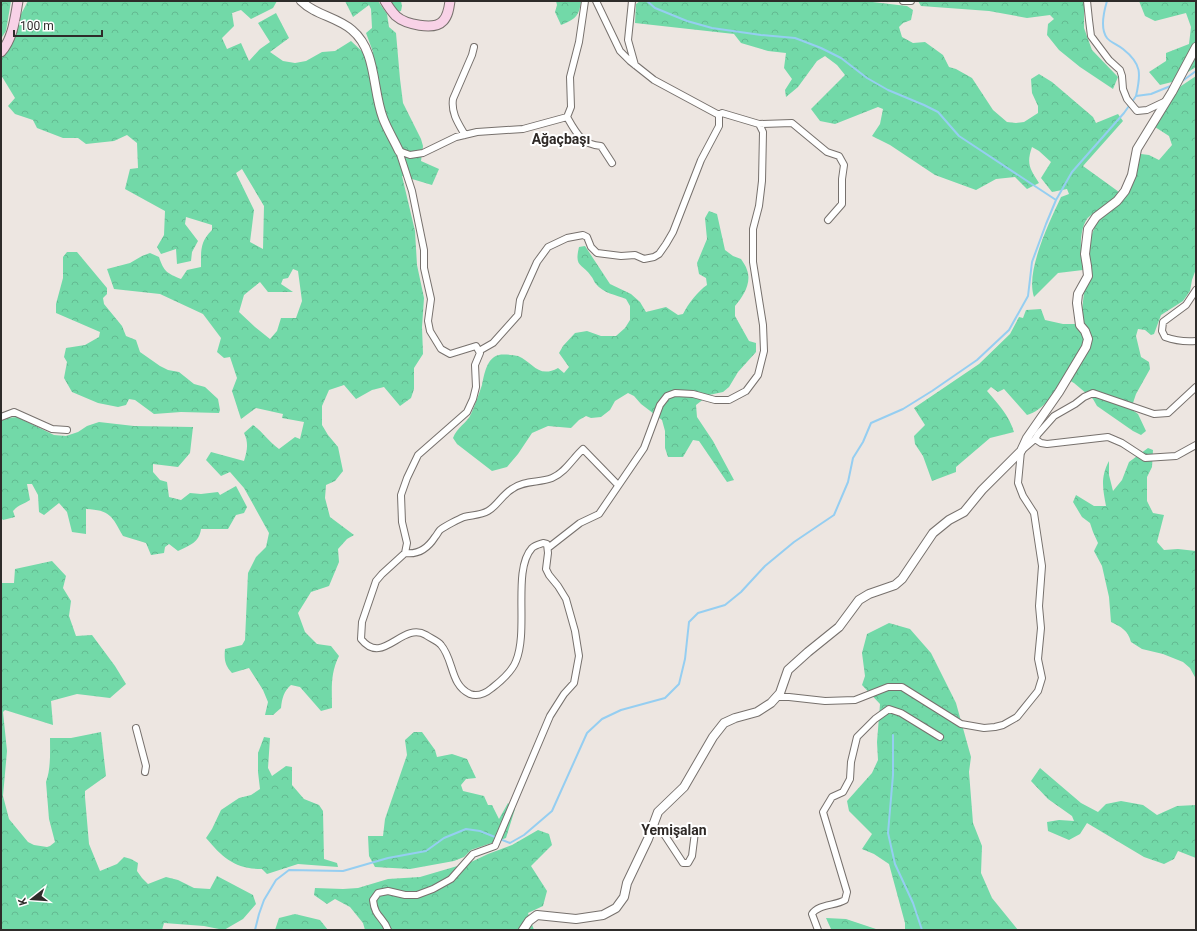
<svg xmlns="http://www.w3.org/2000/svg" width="1197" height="931" font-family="Roboto,sans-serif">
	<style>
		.forest { fill: url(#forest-crowns); fill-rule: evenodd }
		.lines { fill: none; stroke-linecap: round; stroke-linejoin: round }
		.stream { stroke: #95cef1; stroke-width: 2 }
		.minor-casing { stroke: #77716d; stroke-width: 8 }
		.tertiary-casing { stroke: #77716d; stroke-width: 10 }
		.secondary-casing { stroke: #77716d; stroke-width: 11 }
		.minor { stroke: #fff; stroke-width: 6 }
		.tertiary { stroke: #fff; stroke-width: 8 }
		.secondary { stroke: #f8d2e7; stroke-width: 9 }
		.labels { text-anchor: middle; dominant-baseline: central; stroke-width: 4; stroke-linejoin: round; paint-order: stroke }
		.quarter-label { font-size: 14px; font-weight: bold; fill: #2e2926; stroke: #fff }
	</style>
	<defs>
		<pattern id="forest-crowns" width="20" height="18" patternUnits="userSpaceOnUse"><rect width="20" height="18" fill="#72d9a8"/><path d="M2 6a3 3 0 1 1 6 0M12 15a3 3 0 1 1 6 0" fill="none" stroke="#63ba91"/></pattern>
	</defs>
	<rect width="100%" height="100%" fill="#ede6e1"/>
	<path class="forest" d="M1 1H11L6 31 2 37H1Z
		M28 1H277L273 8 251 19 241 10 232 13 234 26 222 38 227 49 241 43 249 61 260 49 270 42 258 23 276 13 289 38 270 52 283 61 295 63 306 61 322 52 335 51 351 41 365 54 373 52 366 33 372 28 371 9 369 5 353 17 345 1H378L387 14 389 27 396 33 400 79 403 103 421 139 423 146 421 161 439 169 432 185 402 176 415 231 417 265 424 298 422 327 423 354 414 368V389L411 398 400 406 384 387 372 390 356 399 344 385 329 390 322 406V425L328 435 338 447 343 471 335 481 326 485 325 498 330 517 354 535 347 539 338 549 339 562 329 586 311 592 298 613 305 632 317 644 331 646 339 656C330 674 332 688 332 708L321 711 300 687 291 685C284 691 282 698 281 708L273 715H265L268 702 263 690 249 668 232 673C225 665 224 660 225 649L242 645 245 640 248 573 256 557 266 547 269 533 244 488 230 472 221 476 206 460 211 452 244 461C247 451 249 443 244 433L253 425C263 432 269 442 279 449L295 437 300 439 304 422 282 418 283 414 256 408 241 419 232 391 237 378 230 357 224 358 217 352 221 338 203 314 160 294 114 289 107 269 130 263 142 256 150 253 159 257C164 272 167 273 181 279L187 270 201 267C201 250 200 242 212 230V225L186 217 185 224 198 241 192 252 191 261 177 264 176 249 161 254 157 247 164 235 165 211 125 189 130 169 138 168 137 143 127 135 114 141 86 144 78 138H63L37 128 33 120 15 114 8 106 15 98 1 75V59L14 39 20 16ZM242 169 264 206 263 249 250 242 254 210 236 173ZM293 269 298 271 302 301 296 318H281L277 331 270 339 255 327 239 312 244 295 260 282 268 292H293L281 284 283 279 288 278Z
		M389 1H401L402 6 401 11 397 12Z
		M556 1H581C579 17 575 19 561 25L555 12 557 5Z
		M640 1H864L907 6 913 10 911 20 903 23 899 27 902 37 913 43 925 42 943 55 949 67 956 69 972 78 993 110 1007 122 1016 123 1024 122 1038 113V106L1032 93 1031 79 1039 74 1052 82 1093 117 1096 123 1118 114 1123 121 1083 166 1119 192 1117 196C1110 202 1092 213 1087 219 1078 233 1081 255 1083 270L1058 273 1034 297C1025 271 1050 221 1061 197L1069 194 1067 189 1052 192 1041 178 1051 162 1039 151 1032 147C1026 164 1030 169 1039 183L1027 189 1015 177 996 179 976 190 935 175 890 145 872 136 880 124 883 109 878 107 835 124 820 121 811 109 845 75 837 65 825 56 817 61 798 87 786 97 785 90 792 79 784 68 786 53 768 51 741 43 734 34 635 23 636 4Z
		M918 1H1084V28L1092 50 1118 77 1113 89 1080 67 1059 50 1047 35 1048 24 1054 19 1050 15 1027 18 989 11 921 6Z
		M1139 1H1196V67L1172 82 1160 85 1149 72 1166 61V53L1189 44 1191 27 1186 13 1155 21 1145 16Z
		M1196 76V269L1192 280 1190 291 1183 301 1161 315 1154 334 1151 335 1145 330 1138 329 1136 336 1141 357 1149 362 1150 369 1136 394 1131 409 1138 414 1146 431 1141 435 1133 431 1097 406 1093 399 1074 383 1065 378C1056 391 1043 411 1027 415L1004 389 998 392 991 387 987 391C998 404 1009 415 1014 432L990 438 956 467V472L932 481 923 456 915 444 914 436 925 425 914 408 979 364 1010 334 1019 317 1023 318 1026 310 1041 309 1045 320 1063 324H1084L1082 311 1084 292 1090 279 1089 242 1097 221 1128 193 1136 174 1137 159 1141 154 1149 155 1159 160 1172 145 1169 136 1155 127 1173 95 1181 86Z
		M709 211 717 214 725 250 733 256 741 259C743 262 746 266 747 270 752 283 743 297 735 306V316L749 341 756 343V352L738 372 729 387 723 392 709 395 696 405 697 417 713 441 734 480 727 482 699 441 693 440 683 457H668L665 448V431L662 420 641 404 634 396 628 393 615 401 610 410 601 417 591 418 586 416 579 420 571 428 548 426 532 433 518 454 507 467 492 471 457 444 453 438C457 427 467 423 471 414 475 405 479 394 482 385 484 375 487 357 499 355 503 354 514 355 518 356 533 362 538 379 558 368L564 373 569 367 559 353 563 346 575 333 587 331 601 336H616L625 328 630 320V306L626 299C616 295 603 293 596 284 594 282 593 278 591 276 582 263 574 268 579 247L585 246 610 284 631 294 640 302 646 312 666 307 678 315 683 314C688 304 698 291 707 285L706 278 699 274 697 263 707 239 705 218Z
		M67 252H77L107 288V294L103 298 104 304 122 326 126 336 136 340 140 352 160 366 168 370 179 372 194 384 205 387 218 399 220 410 219 413 181 412 154 414 135 400 129 399 126 405 118 407 98 403 72 392 64 378 67 362 64 357 66 348 85 345 99 337 100 332 56 313V304L63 278V257Z
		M17 417 54 435 66 436 78 432 87 426 99 422 134 426 193 427 190 453 178 467 153 464V472L160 480 167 482 169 497 181 500 190 493 201 494 218 492 220 495 236 486 247 507 244 513 236 515 228 529H201C199 543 190 545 178 551L169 544 165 547 164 553 151 555 146 543 123 536C112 516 110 510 86 509V534L72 532 67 512 59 503 44 515 39 512 38 495 32 484H27L30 500C24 504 18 505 13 511L15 517 3 520 1 518V421L7 418Z
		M1148 448 1153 450 1152 467 1147 477V501L1153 513 1164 515 1157 542 1164 550 1178 549 1196 551V679L1190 668 1183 662 1163 654 1142 649 1131 642C1128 630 1121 627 1111 622L1109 597 1102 566 1094 551 1098 543 1093 532 1090 523 1082 517 1073 502 1076 495 1094 506H1106C1103 489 1100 478 1109 461V475L1113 491 1122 480 1129 462Z
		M52 561 66 576 63 588 71 601 69 616 76 636 92 635 115 666 126 684 110 698 77 694 51 701 53 725 5 710 3 712 7 751 3 796 9 819 28 842 34 845 47 847 50 846 55 842 49 819 46 782C51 769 50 751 50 738H71L101 732 106 776 85 791V797L89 844 100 871 117 864 124 857 131 859 138 863 137 871 142 878 148 884 166 877 178 880 194 888 210 889 217 876 253 895 256 904 243 919 224 930 204 926 164 923 162 930H1V583H14L15 569Z
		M889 623 910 629 931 653 956 703 971 757 969 772 973 823 982 846 981 873 992 898 1018 930H905V923L889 864 874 854 862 849 872 834 849 811 847 801 872 773 878 760 877 742 880 704 862 685 865 676 862 653 867 634Z
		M414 732H422L435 750 437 757 452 754 467 759 476 778 466 779 461 785 463 791 484 796 488 805H492L499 819 508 803 515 809 506 838 471 850 464 857 454 861 410 869 375 867 369 856 368 836H383L385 819 407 755 405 740Z
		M264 737 270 738 268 768 272 776 286 766 292 767V785L304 799 319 805 323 811 324 859 337 863 338 867 298 864 267 874 262 869C235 869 223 858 206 838L212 829 221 810 239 798 251 795 260 789 258 772V753Z
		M1040 768 1081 803 1098 812 1106 804 1121 801 1143 805 1157 815 1177 806 1196 805V858L1178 851 1174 859 1164 864 1144 857 1087 823 1080 834 1069 840 1048 831 1047 822 1059 820 1074 821 1072 816 1048 799 1031 781Z
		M538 830 549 834 552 845 531 866 547 891 543 906 528 913 534 930H365L363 923 350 907 335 899 327 904 314 895 315 888 343 889 358 888 388 879 420 877 471 862 488 854 512 845Z
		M295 914 320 920 328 930H275L279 918Z
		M826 918 846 919 879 930H834L831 929Z"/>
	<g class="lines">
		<path class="stream" d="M647 1 655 8 687 21 712 28 761 35 795 38 821 48 841 58 867 78 888 90 924 105 938 112 959 136 1056 200
			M1107 1C1104 11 1100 29 1107 38 1110 42 1118 45 1123 49 1142 64 1141 74 1136 96
			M1181 82 1196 71
			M893 735V775L888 833 895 864 913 903 922 930
			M255 930 259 914 264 900 276 880 289 870 343 871 388 858 426 851 444 838 466 829 480 831 510 843 524 835 552 811 587 733 602 719 621 710 665 698 679 684 685 659 689 622 698 613 725 605 741 592 765 566 794 542 834 515 848 482 853 458 863 442 871 423 903 409 932 391 977 360 1009 330 1028 296 1032 262 1046 224 1056 200 1072 172 1124 113 1136 96 1151 94 1173 85"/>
		<defs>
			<path id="minor" d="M585 1 579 42 570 77 571 107 567 117C576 133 582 145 601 146L612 163
				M596 1 620 51 630 61 654 80 719 115
				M632 1 628 40 635 65
				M903 1H911
				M1087 1 1089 20 1091 36 1109 60 1120 70 1122 76 1123 89 1127 99 1137 111 1147 110 1166 101
				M759 124 792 123 827 152 839 156 844 165 842 179V204L828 220
				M465 135C458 123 451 113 453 99L472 55 474 47
				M399 151 410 155 423 153 456 137 477 132 523 129 567 117
				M1196 290 1186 305 1163 322 1162 331 1165 337C1176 341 1185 342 1196 341
				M479 351 493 343 518 315 520 300 537 262 548 247 567 238 583 235 587 237 591 247 597 253 621 256 635 255 644 259 654 257 659 254 666 244 673 232 701 160 719 126V115L722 113 759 124 763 132 762 181 759 206 753 229V262L763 325 764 351 758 375 746 391 729 400H715L693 394 675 393 667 396 660 405 644 448 599 514 580 523 548 548
				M1 417 14 412 52 429 67 430
				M1035 439 1041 443 1047 444 1108 437 1122 443 1145 458 1176 456 1196 445
				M405 553C419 555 428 548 435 537 437 535 438 532 440 530 445 526 459 519 464 517 472 515 481 515 488 511 497 506 502 495 512 489 524 480 539 483 552 478 565 473 573 458 583 449L618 485
				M776 697H789L825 701 855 700 888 687H902L961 724 984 728 995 727 1003 725 1017 717 1038 691 1042 678 1038 659 1041 628 1039 606 1042 566 1034 513 1023 496 1018 483 1021 451 1035 439 1038 434 1054 416 1075 404 1084 397 1093 393 1154 414 1168 413 1196 387
				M136 728 146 766 145 772
				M653 827 662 831 683 863H688L692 856 695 832
				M388 930C383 916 375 918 373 900L378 893 388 891 405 895H417L433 889 451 879 473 854 495 846 550 716 564 694 574 683 579 656 575 631 566 599 558 586 549 575 546 569 548 553 547 544 543 543C540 544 535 545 532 548 512 570 529 630 516 661 512 672 501 681 492 688 486 693 478 697 470 694 450 685 454 660 441 645 438 641 430 638 426 635 402 621 383 667 361 639L362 622 376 581 382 574 405 553 407 543 402 522 401 495 407 478 418 455 467 412 473 399 476 387 475 365 480 353 476 346 450 354 441 349 430 331 428 321 431 299 424 268V250L412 191 399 151
				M818 930 812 914C818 904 835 906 845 900L847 892 823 812 832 797 843 792 850 779 851 762 857 737 875 719 889 709 901 713 940 737"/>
			<path id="tertiary" d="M301 1C315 15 337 17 352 30 377 51 372 89 383 118 387 129 394 140 399 151
				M523 930 529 921 537 915 576 919 603 915 616 908 624 897 627 883 648 839 658 812 684 787 713 737 724 723 735 718 757 712 771 703 780 693 788 670 808 652 839 627 859 600 869 594 895 585 902 579 933 533 949 520 964 512 982 490 1021 451 1027 438 1059 392 1086 347 1088 339 1085 331 1080 325 1077 303 1078 294 1088 276 1087 266 1085 254 1088 229 1096 217 1117 201 1125 191 1132 175 1137 149 1172 92 1196 47"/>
			<path id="secondary" d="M385 1C388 6 392 12 396 16 405 24 434 31 443 21 448 16 449 8 450 1
				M1 52C13 39 15 18 18 1"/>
		</defs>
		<use href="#minor" class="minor-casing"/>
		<use href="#tertiary" class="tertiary-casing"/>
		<use href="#secondary" class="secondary-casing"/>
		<use href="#minor" class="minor"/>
		<use href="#tertiary" class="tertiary"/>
		<use href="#secondary" class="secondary"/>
	</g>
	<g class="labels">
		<g class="quarter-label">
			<text x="561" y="139">Ağaçbaşı</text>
			<text x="674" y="830">Yemişalan</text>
		</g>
	</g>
	<rect width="1197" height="931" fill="none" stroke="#2e2c2a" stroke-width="4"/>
	<g transform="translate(32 899) rotate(253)" stroke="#ffffff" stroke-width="3" paint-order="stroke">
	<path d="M0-3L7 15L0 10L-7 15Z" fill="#2e2c2a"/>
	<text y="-6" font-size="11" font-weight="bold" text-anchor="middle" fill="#2e2c2a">K</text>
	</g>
	<path d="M14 30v6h88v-6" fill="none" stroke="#2e2c2a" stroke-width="2"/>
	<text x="20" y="30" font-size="12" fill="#2e2c2a" stroke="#ffffff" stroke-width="3" paint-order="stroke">100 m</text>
</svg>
